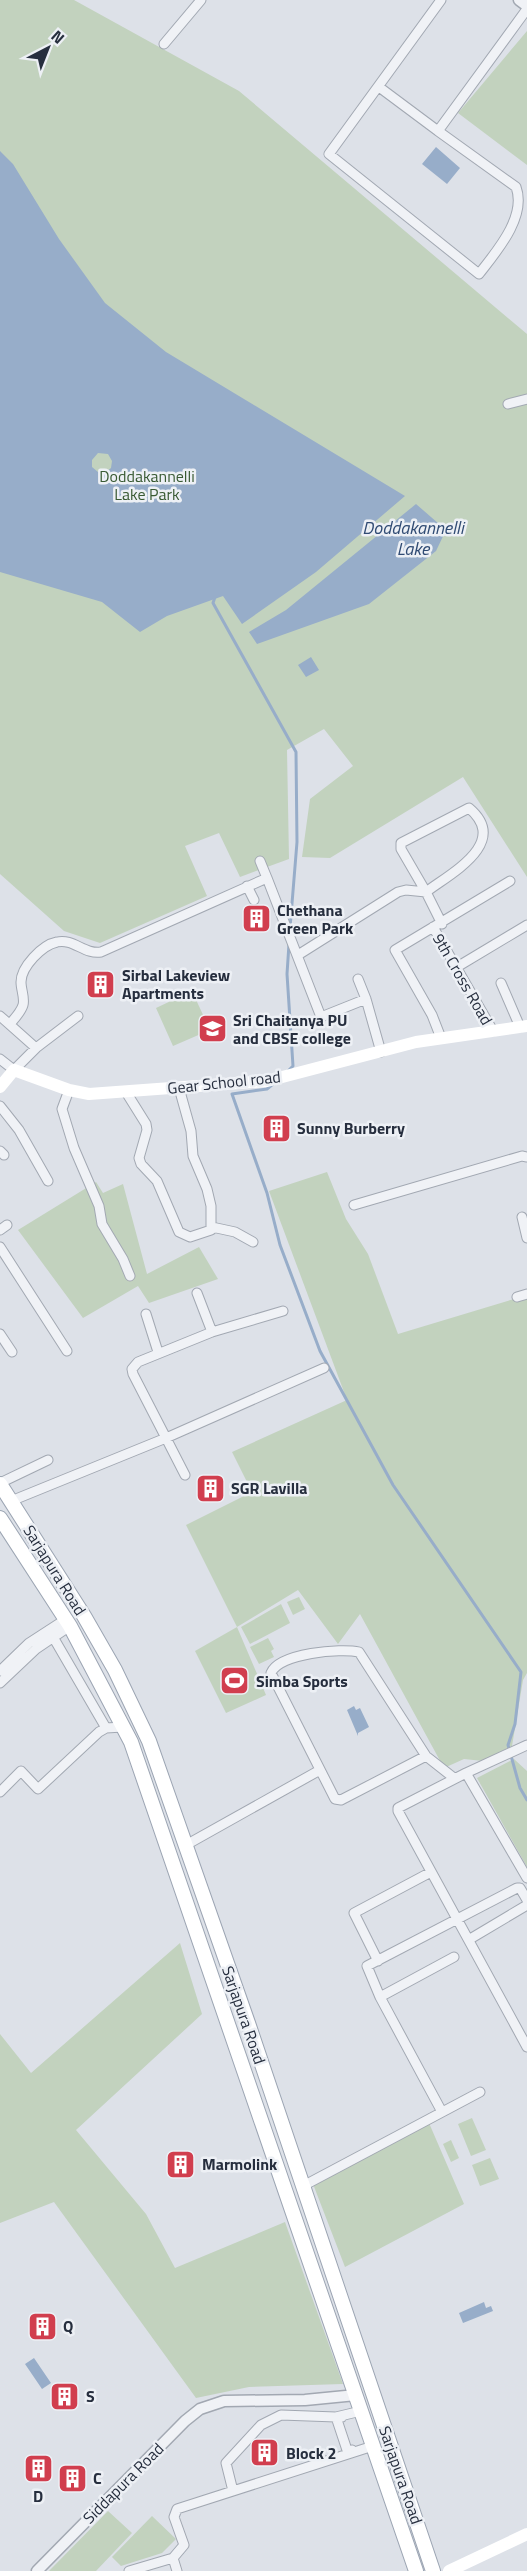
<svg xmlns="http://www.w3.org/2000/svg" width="527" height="2571" font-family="'Titillium Web',sans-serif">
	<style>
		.green { fill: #c2d2be }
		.water { fill: #97adc9; fill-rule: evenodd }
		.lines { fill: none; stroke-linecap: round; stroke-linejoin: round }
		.stream { stroke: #97adc9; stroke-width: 3 }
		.minor-casing { stroke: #a2a8b2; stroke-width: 11 }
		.tertiary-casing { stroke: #a2a8b2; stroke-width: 13 }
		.primary-casing { stroke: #9ca5b3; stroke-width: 16 }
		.minor { stroke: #f0f2f6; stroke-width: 9 }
		.tertiary { stroke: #f0f2f6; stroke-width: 10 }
		.secondary { stroke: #fff; stroke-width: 12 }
		.primary { stroke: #fff; stroke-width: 14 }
		.labels { text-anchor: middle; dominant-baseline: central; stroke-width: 5; stroke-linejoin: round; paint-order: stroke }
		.park-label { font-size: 16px; fill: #395a33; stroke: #edf0f5 }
		.poi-label { font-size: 16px; font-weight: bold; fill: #262e3e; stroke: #edf0f5; text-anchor: start }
		.street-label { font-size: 16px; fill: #262e3e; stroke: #edf0f5 }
		.water-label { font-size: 18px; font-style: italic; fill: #304b73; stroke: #edf0f5 }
	</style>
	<rect width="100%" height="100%" fill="#dde1e8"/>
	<path class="green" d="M0 0H74L239 91 527 334V877L463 777 330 858 302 857 310 799 353 766 324 729 287 750 289 859 240 877 219 833 185 846 207 896 100 943 64 931 0 874Z
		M527 31V165L458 113Z
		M192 991 210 1030 173 1046 156 1008Z
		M327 1172 346 1219 368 1254 398 1334 527 1295V1673L523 1680 512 1746 483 1761 464 1759 444 1768 360 1614 338 1644 298 1590 237 1627 266 1695 226 1713 195 1651 237 1627 186 1525 252 1492 232 1452 347 1400 269 1191Z
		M96 1182 103 1193 123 1184 147 1274 199 1247 218 1279 149 1303 138 1286 83 1318 18 1230Z
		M299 1597 305 1609 293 1615 287 1602Z
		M281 1604 290 1623 250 1644 241 1627Z
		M268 1638 274 1649 271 1651 274 1657 259 1664 250 1647Z
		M514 1759 527 1771V1867L477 1778Z
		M180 1943 202 2014 76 2130 146 2214 175 2268 285 2222 343 2384 249 2387 196 2398 54 2202 0 2223V2034L31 2073Z
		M472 2118 486 2150 471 2156 458 2124Z
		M429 2123 464 2204 345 2267 313 2184Z
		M451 2140 459 2158 451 2162 443 2144Z
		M490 2158 499 2179 480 2186 472 2165Z
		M108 2511 132 2533 96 2571H49Z
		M152 2516 176 2539 162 2553 121 2566 112 2557Z"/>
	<path class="water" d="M436 147 460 168 447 184 422 164Z
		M0 151 13 164 59 239 105 303 166 352 405 496 316 572 242 624 223 596 167 616 140 632 102 602 0 572ZM98 453 108 454 112 461 111 468 105 473 98 472 92 467V460Z
		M416 504 446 530 436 551 369 604 257 644 249 632 286 610Z
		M311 657 319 670 306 677 298 665Z
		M354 1706 356 1710 360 1708 369 1727 358 1733V1736L347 1710Z
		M484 2302 486 2308 491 2306 493 2311 463 2323 459 2313Z
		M34 2358 51 2383 42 2389 25 2364Z"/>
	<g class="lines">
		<path class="stream" d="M215 597 213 603 296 752 297 842 290 928
			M289 1070 293 1066 287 974 289 944
			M273 1084 267 1089 232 1094 267 1193 280 1245 320 1351 393 1485 521 1672 515 1724 508 1745 520 1788 527 1800"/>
		<defs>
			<path id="minor" d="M441 0 329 154 479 274C496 252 527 217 516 187L438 131 527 9
				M164 44 201 0
				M379 87 438 131
				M508 404 527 399
				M260 861 267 878
				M247 886 254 900
				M426 892C451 873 510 843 469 808L401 843V849L426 892 442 924
				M433 927 493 1031
				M298 955 398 892 406 890 426 892
				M457 967 527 925
				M358 979 366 999
				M501 983 520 1027
				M0 1016 36 1048 14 1070 0 1059
				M10 1024C14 1019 21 1012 23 1005 25 998 21 990 21 982 21 967 42 945 57 942 73 938 85 955 101 952L267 878 321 1017 366 999 381 1052
				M441 1038 432 1015 395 950 510 881
				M36 1048 78 1016
				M69 1090 62 1109 74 1148 99 1206 102 1224 123 1259 130 1276
				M126 1092 146 1124 147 1130 139 1158 141 1164 157 1181 179 1232 190 1237 211 1230V1206L207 1189 193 1156 191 1131 179 1088
				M0 1106 19 1130 48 1181
				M0 1151 4 1155
				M354 1205 522 1156 527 1157
				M522 1217 527 1238
				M212 1227 235 1232 253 1242
				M0 1230 7 1225
				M0 1247 67 1351
				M197 1293 212 1332
				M517 1297 527 1294
				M146 1314 158 1352
				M0 1334 12 1352
				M185 1475 166 1438 324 1368
				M0 1483 48 1460
				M11 1501 166 1438 133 1374 132 1369 138 1362 212 1332 283 1311
				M49 1630 106 1728
				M0 1671 29 1643 66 1619
				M0 1683 36 1649 70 1626
				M426 1756 341 1800 335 1799 271 1673C279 1653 341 1648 359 1652L426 1756 454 1778
				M466 1773 527 1745
				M0 1792 21 1771 38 1789 99 1732 106 1728 123 1727
				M186 1845 320 1770
				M527 1878 466 1773 398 1808V1811L527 2047
				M470 1939 527 1905
				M378 1961 354 1913 431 1872
				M380 1997 454 1957
				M442 2112 380 1997 367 1966 517 1888H520L527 1900
				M303 2186 480 2092
				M342 2417H336L348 2453 352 2450
				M233 2491 226 2463 261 2425 281 2415 336 2417 361 2411
				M173 2558 177 2571
				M129 2571 173 2558 184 2545 174 2517 177 2509 373 2446"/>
			<path id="tertiary" d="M519 0 527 6
				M37 2571 185 2421 200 2409 224 2401 305 2400 356 2395"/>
			<path id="primary" d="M0 1484 84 1616 115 1670 149 1741 248 2023 433 2571
				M0 1518 70 1626 131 1742 416 2571"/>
		</defs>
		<use href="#minor" class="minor-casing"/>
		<use href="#tertiary" class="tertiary-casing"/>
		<use href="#primary" class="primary-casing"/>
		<use href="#minor" class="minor"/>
		<use href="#tertiary" class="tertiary"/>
		<path class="secondary" d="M0 1087 14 1070 69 1090 89 1094 267 1081 416 1042 527 1026
			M449 2571 527 2534"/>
		<use href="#primary" class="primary"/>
	</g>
	<defs>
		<symbol id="building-square" viewBox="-11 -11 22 22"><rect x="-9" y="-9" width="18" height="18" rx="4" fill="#d13e4e" stroke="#edf0f5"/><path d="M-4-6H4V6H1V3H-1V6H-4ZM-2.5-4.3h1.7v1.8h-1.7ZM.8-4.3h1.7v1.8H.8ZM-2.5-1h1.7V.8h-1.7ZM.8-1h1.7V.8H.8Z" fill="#fff"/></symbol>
		<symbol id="school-square" viewBox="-11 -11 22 22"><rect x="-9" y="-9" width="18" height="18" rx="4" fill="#d13e4e" stroke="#edf0f5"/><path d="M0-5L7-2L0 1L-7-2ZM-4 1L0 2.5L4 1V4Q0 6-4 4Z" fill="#fff"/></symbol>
		<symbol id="stadium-square" viewBox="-11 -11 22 22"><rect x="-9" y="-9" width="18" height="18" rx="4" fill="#d13e4e" stroke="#edf0f5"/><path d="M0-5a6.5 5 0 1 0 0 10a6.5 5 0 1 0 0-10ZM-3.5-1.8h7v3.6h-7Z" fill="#fff"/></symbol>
	</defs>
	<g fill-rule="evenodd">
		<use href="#building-square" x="240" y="902" width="33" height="33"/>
		<use href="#building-square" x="84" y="968" width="33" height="33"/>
		<use href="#school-square" x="196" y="1012" width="33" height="33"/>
		<use href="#building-square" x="260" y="1112" width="33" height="33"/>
		<use href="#building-square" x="194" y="1472" width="33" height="33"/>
		<use href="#stadium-square" x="218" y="1664" width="33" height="33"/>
		<use href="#building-square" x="164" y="2148" width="33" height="33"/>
		<use href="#building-square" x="26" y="2310" width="33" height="33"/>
		<use href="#building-square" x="48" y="2380" width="33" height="33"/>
		<use href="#building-square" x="248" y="2436" width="33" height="33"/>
		<use href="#building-square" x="22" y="2452" width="33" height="33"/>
		<use href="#building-square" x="56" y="2462" width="33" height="33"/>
	</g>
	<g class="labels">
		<g class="park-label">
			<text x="147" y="476">Doddakannelli<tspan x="147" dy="18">Lake Park</tspan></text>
		</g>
		<g class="poi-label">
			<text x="277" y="910">Chethana<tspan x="277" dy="18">Green Park</tspan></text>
			<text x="122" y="975">Sirbal Lakeview<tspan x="122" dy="18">Apartments</tspan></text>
			<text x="233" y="1020">Sri Chaitanya PU<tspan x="233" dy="18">and CBSE college</tspan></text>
			<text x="297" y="1128">Sunny Burberry</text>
			<text x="231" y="1488">SGR Lavilla</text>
			<text x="256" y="1681">Simba Sports</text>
			<text x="202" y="2164">Marmolink</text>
			<text x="63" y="2326">Q</text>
			<text x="86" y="2396">S</text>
			<text x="286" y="2453">Block 2</text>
			<text x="93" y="2478">C</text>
			<text x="38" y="2496" text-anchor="middle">D</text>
		</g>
		<g class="street-label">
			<text transform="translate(463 979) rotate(60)">9th Cross Road</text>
			<text transform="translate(224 1082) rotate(-6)">Gear School road</text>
			<text transform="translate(55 1570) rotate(58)">Sarjapura Road</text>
			<text transform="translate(244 2015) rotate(71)">Sarjapura Road</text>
			<text transform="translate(401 2475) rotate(71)">Sarjapura Road</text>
			<text transform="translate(123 2483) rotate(-45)">Siddapura Road</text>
		</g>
		<g class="water-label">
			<text x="413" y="527">Doddakannelli<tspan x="413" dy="21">Lake</tspan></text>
		</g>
	</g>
	<g transform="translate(48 48) rotate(42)" stroke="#edf0f5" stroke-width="4.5" paint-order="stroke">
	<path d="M0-4.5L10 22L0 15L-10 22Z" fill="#262e3e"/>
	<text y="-9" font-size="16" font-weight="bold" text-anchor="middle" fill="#262e3e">N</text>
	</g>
</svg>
